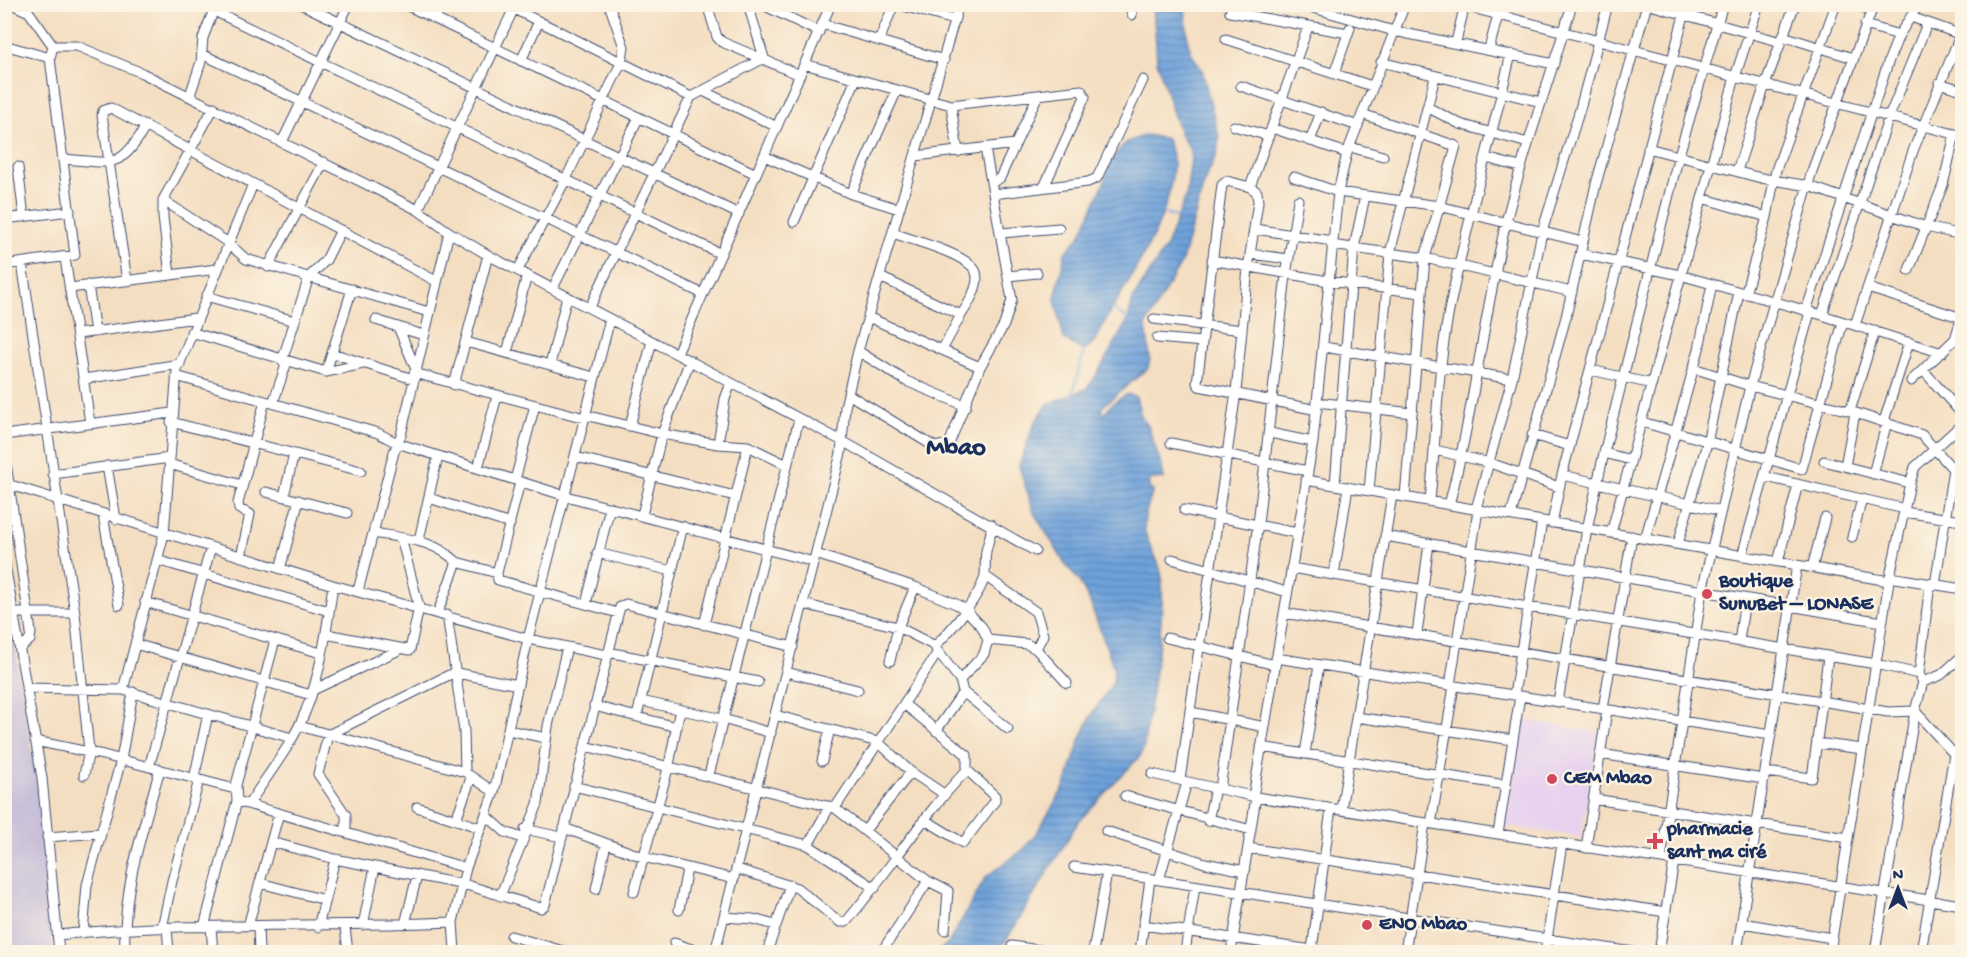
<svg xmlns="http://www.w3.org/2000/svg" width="1967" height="957" font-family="'Gochi Hand',sans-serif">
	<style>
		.built { fill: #e7d2ef }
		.industrial { fill: #c8bfd8 }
		.water { fill: url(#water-rules); stroke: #44689c; stroke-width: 1.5 }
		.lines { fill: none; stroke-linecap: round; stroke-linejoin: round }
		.stream { stroke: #6ea2da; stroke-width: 2 }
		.minor-casing { stroke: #3c496d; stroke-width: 11 }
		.minor { stroke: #fff; stroke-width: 9 }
		.poi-dot { fill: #d1495b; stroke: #fcf5e5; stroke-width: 2 }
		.labels { text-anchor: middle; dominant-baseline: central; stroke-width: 4.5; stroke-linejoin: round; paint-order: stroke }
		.poi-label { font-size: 20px; font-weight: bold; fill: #1b2f5e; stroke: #fcf5e5; text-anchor: start }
		.district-label { font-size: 26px; font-weight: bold; fill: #1b2f5e; stroke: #fcf5e5 }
	</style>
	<defs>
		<pattern id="water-rules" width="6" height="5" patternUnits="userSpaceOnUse" patternTransform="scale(1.5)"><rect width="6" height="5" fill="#6ea2da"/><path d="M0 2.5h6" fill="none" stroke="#5a84b4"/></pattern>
	</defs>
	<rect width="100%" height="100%" fill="#fcf5e5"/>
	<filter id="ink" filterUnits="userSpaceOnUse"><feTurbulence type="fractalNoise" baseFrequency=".0167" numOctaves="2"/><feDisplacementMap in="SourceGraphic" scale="12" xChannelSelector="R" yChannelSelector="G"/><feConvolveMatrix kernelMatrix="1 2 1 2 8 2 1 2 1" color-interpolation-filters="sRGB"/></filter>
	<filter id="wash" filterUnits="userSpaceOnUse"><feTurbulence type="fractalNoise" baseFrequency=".008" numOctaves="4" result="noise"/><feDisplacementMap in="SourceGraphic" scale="24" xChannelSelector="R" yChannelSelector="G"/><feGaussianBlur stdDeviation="1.35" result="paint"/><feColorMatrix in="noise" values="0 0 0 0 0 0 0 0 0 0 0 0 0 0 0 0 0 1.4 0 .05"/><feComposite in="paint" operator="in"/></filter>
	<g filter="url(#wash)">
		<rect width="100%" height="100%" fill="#f4dec1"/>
		<path class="built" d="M1523 720 1598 732 1581 837 1506 826Z"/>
		<path class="industrial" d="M4 578 41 807 53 952H5Z"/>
		<path class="water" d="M1153 5H1185L1188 43 1192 54 1202 70 1219 137 1217 154 1205 180 1182 261 1146 325 1150 359 1148 368 1103 406 1101 411 1104 414 1114 402 1128 394 1136 397 1141 416 1148 426 1162 467 1164 479H1150L1149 489 1153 491C1149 503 1142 519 1145 532 1149 548 1161 561 1162 579 1164 634 1151 691 1144 745L1141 755 1078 822 999 952H937L948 944 986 877 1024 849 1038 831 1065 786 1080 740 1092 714 1113 683 1114 668 1090 602 1078 579 1066 565 1034 513 1019 466 1034 424 1048 404 1086 389 1094 379 1128 320 1133 299 1166 247 1186 196 1191 158 1189 147 1182 138 1173 113 1157 61Z
			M1146 135 1167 139C1169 147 1174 157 1173 166 1170 220 1135 269 1109 314 1097 333 1103 335 1084 351L1064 339 1055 299 1065 253 1080 236 1104 183 1110 161 1125 143Z"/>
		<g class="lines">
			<path class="stream" d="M1162 212 1179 218
				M1113 308 1128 320
				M1072 396 1084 351"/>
		</g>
	</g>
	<g filter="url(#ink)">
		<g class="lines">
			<defs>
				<path id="minor" d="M11 4 29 12 53 46
					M301 4 739 214
					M404 4 756 174
					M707 4 717 37 722 42 800 75
					M748 4 764 58
					M761 4 819 32
					M896 4 954 20
					M1130 4 1132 15
					M1299 4 1394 31 1554 64
					M1457 4 1962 136
					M1855 4 1871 10
					M514 9 691 97 764 58
					M214 11 721 254
					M1230 12 1348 33
					M1911 17 1962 35
					M435 19 442 4
					M822 24 944 60
					M1865 25 1899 35
					M1783 36 1853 58
					M1226 39 1372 86
					M879 41 894 4
					M1456 42 1465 4
					M4 45 50 58
					M1489 49 1501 4
					M202 54 703 294
					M521 61 539 21
					M1381 62 1541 102
					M804 64 951 105 1081 90 1085 97 1044 187
					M1334 74 1350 28
					M1939 83 1962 90
					M1241 86 1358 126
					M703 91 777 127
					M190 95 201 62 203 38 216 4
					M951 105 958 152
					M1427 107 1460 124 1528 143
					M1362 114 1456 146 1425 258 1405 497
					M1234 126 1269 136
					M1272 128 1347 153
					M283 140 349 4
					M1310 141 1321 112
					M1350 147 1383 156
					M1648 148 1761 178 1809 186 1926 227 1962 235
					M764 156 851 194 899 209
					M916 156 1015 144
					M1486 158 1520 167
					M63 159C112 162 119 172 146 126
					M18 167 24 217
					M1737 171 1765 85 1795 4
					M1294 177 1338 192 1439 206 1583 242
					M991 183 1000 178 1037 97
					M1250 187 1227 181 1222 185 1197 383 1199 386 1317 410
					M851 194 897 90
					M993 194 1088 182 1097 178 1143 80
					M1702 198 1767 217
					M163 200 227 242 246 259 429 312
					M418 210 516 4
					M4 219 70 211
					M794 222 856 79
					M1255 229 1332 241
					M1001 233 1059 228
					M1331 245 1425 258 1572 292
					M1250 254 1289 259
					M1581 254 1680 275 1822 315 1942 353
					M65 258 90 423
					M1212 260 1328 281 1422 293
					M22 263 75 613 89 751 84 775
					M4 265 75 255 50 58 53 46H77L142 73 418 210 449 232 488 255 844 442 1035 551
					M268 267 324 162
					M518 270 566 179 621 63 624 47 609 4
					M1909 270 1943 185 1955 134
					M170 275 163 217V200L214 107
					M1008 276 1037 273
					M880 277 961 315C968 305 982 282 975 270 964 253 912 240 893 233
					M127 281 102 115 103 111 111 108 436 281
					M88 285 95 332
					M70 288 217 269
					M553 288 639 117
					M1868 288 1962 318
					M1745 294 1767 217 1776 170 1836 4
					M206 296 295 321
					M590 307 691 97
					M1806 311 1889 60 1899 35 1919 4
					M1822 315 1889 117 1927 24
					M868 317 980 367
					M1154 319 1242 330
					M376 320 423 335
					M1855 325 1913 151 1962 31
					M398 327 415 367
					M191 332 326 372 363 364
					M78 334 196 318
					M1157 338 1202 342
					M466 342 594 377
					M1324 347 1512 379
					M942 350 961 315
					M858 351 906 381 966 406
					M332 353 413 379
					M507 353 527 275
					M677 353 831 4
					M282 361 309 277 326 260 341 230
					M550 365 567 296
					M1693 368 1750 386 1850 411 1922 435 1962 479
					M1591 370 1652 384
					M1923 370 1962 414
					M326 372 352 289
					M414 373 585 418
					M176 376 378 433 397 443 566 496 814 562
					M84 379 180 364
					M1911 381 1955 339 1962 316
					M454 385 488 255
					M848 394 935 447 949 444 980 367 1004 325 1012 300 985 148
					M1317 402 1412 413
					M273 403 287 362
					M1850 411 1875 331
					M585 415 662 434 718 444 748 446 787 465
					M1884 421 1909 342
					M171 422 361 471
					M1642 422 1802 469 1843 322
					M630 426 652 341
					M1270 433 1313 442
					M4 435 172 413
					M1532 435 1570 446
					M1171 443 1308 471
					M718 444 725 399 731 383
					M4 450 31 632 30 640 20 648
					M1435 450 1490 463 1559 487
					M1604 453 1631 460
					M576 457 735 496
					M1824 461 1910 483
					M169 464 242 485
					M107 466 116 519
					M1845 466 1855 413
					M478 468 497 396
					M53 474 170 458
					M1873 474 1887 422
					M1562 475 1721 511
					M1766 477 1905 509
					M515 480 535 405
					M1306 480 1889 581
					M520 482 497 573 498 580 618 613
					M4 483 333 585 528 639 606 655
					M1335 485 1354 248 1365 196
					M1369 491 1390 253 1435 77
					M266 492 347 513
					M284 496 294 454
					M429 498 510 524
					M1430 501C1436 437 1437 374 1449 311 1466 225 1491 140 1511 54
					M1449 505C1474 410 1484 313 1507 218 1525 146 1551 76 1572 4
					M1476 509 1512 379 1542 232 1580 109 1608 4
					M1184 510 1297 533
					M1904 512 1962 521
					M103 515 119 605
					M642 515 662 434 690 360
					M1511 515 1566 317 1596 184 1647 4 1781 42
					M1552 523 1562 475 1687 4
					M374 533C406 539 432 539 457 562L438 612
					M1611 533 1735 77 1759 4
					M1385 536 1882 622
					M1852 537 1862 499
					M1645 539 1699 349 1712 284
					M419 540 438 456
					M1678 544 1707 443 1739 292
					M597 553 672 571
					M816 554 915 587 956 604 965 609 982 627 988 640 984 654 960 680
					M1742 556 1810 312
					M241 557 250 514 239 509 238 503 265 401
					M4 559 42 778 59 952
					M1172 559 1287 592
					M157 560 329 611
					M457 562 497 573
					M1778 562 1798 484
					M1291 568 1876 664 1919 674 1923 682 1941 675 1962 656
					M1812 568 1825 518
					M280 569 299 500
					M1334 575 1348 487
					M985 576 1036 612 1043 635 1036 649
					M1890 577 1962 589
					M1935 585 1953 469
					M358 591 394 452 401 435 449 232
					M145 602 321 653
					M586 604 610 507
					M803 604 898 627 933 645 937 644C951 630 982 594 985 575 986 565 984 556 987 547 989 538 992 534 991 524
					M13 613H75
					M1284 613 1888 712 1915 711 1962 763
					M704 625 748 446
					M326 634 410 650 419 607 401 538
					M1417 634 1429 543
					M1167 638 1275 665
					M275 640 236 785 237 801 466 868
					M988 640 1027 644 1036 649 1067 683
					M1739 642 1745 599
					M135 644 311 695
					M608 652 758 682
					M1276 658 1771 735
					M890 661 898 627 915 587
					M786 672 858 690
					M1919 674 1930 584
					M1450 685 1478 510
					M26 688 123 690 292 738
					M123 690 164 534 177 370 253 184
					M313 690 399 650
					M963 692 1008 729
					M1514 695 1542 521
					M641 701 723 719 771 733
					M1558 702 1587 529 1604 453 1679 155 1723 4
					M594 706 677 727
					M1603 709 1632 536
					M1191 712 1265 727
					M775 715 878 742 911 772 944 794
					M637 716 683 526
					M1356 717 1513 740
					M299 726 465 772 464 731 447 615
					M508 730 546 738
					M936 731 963 692 960 680 936 649
					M35 741 103 755 235 789
					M1817 743 1862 749
					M585 746 835 808 928 881 948 891 945 930
					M1261 747 1506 785
					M1305 754 1319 665
					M1600 754 1764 779
					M822 761 830 729
					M149 767 211 547
					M1765 772 1812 778 1828 657
					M1152 774 1256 797 1962 905
					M469 775 494 792
					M709 775 799 419
					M194 779 208 714
					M1180 780 1236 392 1248 268 1258 202 1257 192 1250 187 1308 27
					M574 786 808 845 875 888
					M1220 789 1258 524 1286 275 1298 200
					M1125 796 1251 830
					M1253 797 1313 442 1338 192 1347 153 1405 4
					M1594 799 1848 838
					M249 804C268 774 293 744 306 710 322 671 327 626 333 585
					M417 807 481 828
					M835 808 938 652
					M1341 810 1392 495
					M486 815 505 832 522 838
					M456 819 471 778
					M924 819 963 843 995 801V796L967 770
					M1208 821 1215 788
					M1431 824 1454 686
					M564 828 643 857 734 879
					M525 829 561 837
					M866 829 911 772
					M1106 831 1205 863 1245 871
					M346 832V815L318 774 328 735 449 675 457 673 518 685
					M1498 834 1520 696
					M47 837 100 833
					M271 842 335 859 470 886 541 908 545 905 620 607 626 604 793 647
					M808 845 830 806
					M1248 848 1666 912
					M1586 848 1607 710
					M1661 859 1702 591 1750 386 1812 171 1874 4
					M1074 867 1633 952
					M737 869 797 888 840 922H846C888 873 922 816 967 770V755L905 705
					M1159 880 1187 782
					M260 883 325 900
					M596 889 606 844
					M634 892 669 765 680 709
					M500 896 538 804 548 726 567 647
					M679 910 687 869
					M724 917 753 919 775 925
					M1742 923 1832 938
					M405 924 417 876
					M363 925 375 867
					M1143 925 1326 952
					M248 926 279 813
					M258 926 259 952
					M204 927 237 801
					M211 927 213 952
					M318 927 335 859
					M345 927 348 952
					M162 928 172 881 199 780
					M167 928 169 952
					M83 933 87 885 121 760 133 692
					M58 935C189 921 321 928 453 922
					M511 936 567 952
					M674 943 700 952
					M886 945 928 881
					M1012 946 1052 952
					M1312 950 1331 809
					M125 952C122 890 143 829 160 769
					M455 952 453 922 466 868 494 792 528 639 610 319
					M715 952 841 453 845 407 858 351 959 4
					M767 952 790 885
					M1093 952 1107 872
					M1140 952 1150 879
					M1185 952 1195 886
					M1231 952 1256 797
					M1405 952 1425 823
					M1545 952 1562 844
					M1659 952 1674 861
					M1737 952 1797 565
					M1830 952 1889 581 1910 483 1915 467 1962 424
					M1875 952 1915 711 1923 682
					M1921 952 1954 754"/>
			</defs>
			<use href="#minor" class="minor-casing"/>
			<use href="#minor" class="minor"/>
		</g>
	</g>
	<g class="poi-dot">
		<circle cx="1707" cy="594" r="6"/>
		<circle cx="1552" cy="779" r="6"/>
		<path d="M1652 832h6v6h6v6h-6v6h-6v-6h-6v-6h6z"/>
		<circle cx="1367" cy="925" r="6"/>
	</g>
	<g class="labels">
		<g class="poi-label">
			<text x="1719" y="582">Boutique<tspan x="1719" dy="23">SunuBet – LONASE</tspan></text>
			<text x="1564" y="779">CEM Mbao</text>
			<text x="1667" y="830">pharmacie<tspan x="1667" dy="23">sant ma ciré</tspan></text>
			<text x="1379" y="925">ENO Mbao</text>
		</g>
		<g class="district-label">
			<text x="956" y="449">Mbao</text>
		</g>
	</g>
	<rect width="1967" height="957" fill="none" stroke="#fcf5e5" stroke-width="24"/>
	<g transform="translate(1898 888)" stroke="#fcf5e5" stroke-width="4.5" paint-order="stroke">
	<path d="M0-4.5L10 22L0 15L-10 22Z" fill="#1b2f5e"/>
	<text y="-9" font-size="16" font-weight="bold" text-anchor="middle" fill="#1b2f5e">N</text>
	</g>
</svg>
